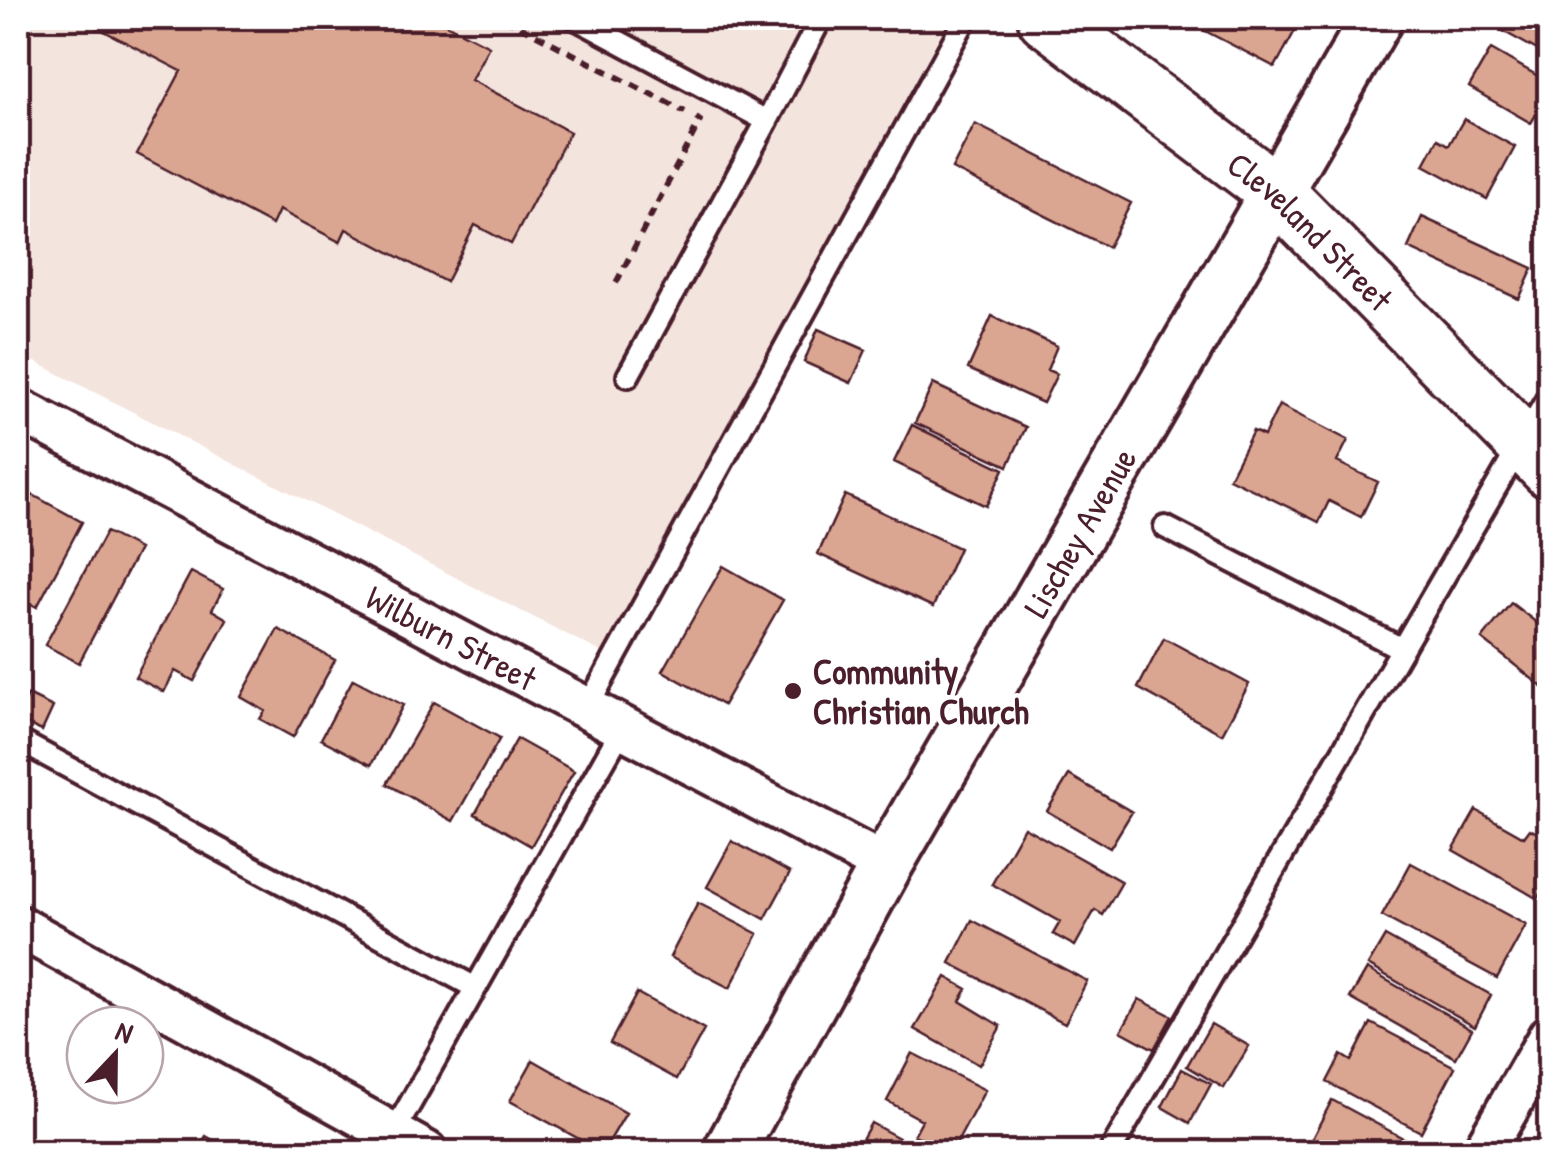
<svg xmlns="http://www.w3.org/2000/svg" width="1567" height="1170" font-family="'Patrick Hand',sans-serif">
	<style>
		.built { fill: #f4e4de }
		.building { fill: #dba691; stroke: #4a1f2b; stroke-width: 2.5 }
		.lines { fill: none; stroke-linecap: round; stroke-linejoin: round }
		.service-casing { stroke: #4a1f2b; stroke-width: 28 }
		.minor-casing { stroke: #4a1f2b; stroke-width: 48 }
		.tertiary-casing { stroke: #4a1f2b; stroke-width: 58 }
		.secondary-casing { stroke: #4a1f2b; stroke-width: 62 }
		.path { stroke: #4a1f2b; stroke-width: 6; stroke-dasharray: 10 8; stroke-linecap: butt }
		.service { stroke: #fff; stroke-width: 20 }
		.minor { stroke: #fff; stroke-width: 40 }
		.tertiary { stroke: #fff; stroke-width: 50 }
		.secondary { stroke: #fff; stroke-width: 55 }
		.poi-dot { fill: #4a1f2b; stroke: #fff; stroke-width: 4 }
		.labels { text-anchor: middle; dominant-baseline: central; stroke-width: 9; stroke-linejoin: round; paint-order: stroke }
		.street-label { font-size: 35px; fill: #4a1f2b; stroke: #fff }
		.poi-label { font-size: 35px; font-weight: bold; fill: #4a1f2b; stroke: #fff; text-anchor: start }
	</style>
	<rect width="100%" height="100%" fill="#fff"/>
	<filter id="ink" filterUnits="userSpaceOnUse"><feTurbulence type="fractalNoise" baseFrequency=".01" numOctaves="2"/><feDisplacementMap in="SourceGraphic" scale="20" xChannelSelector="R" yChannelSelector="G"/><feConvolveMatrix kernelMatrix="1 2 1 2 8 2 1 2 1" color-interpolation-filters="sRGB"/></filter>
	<g filter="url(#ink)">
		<path class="built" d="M18 18H949L605 654 18 353Z"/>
		<path class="building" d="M79 18H434L489 46 471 80 570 132 511 244 475 225 446 282 346 229 340 242 279 210 272 225 137 154 181 71Z
			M1180 18H1302L1275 67Z
			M1500 18H1550L1548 56 1501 30 1506 21Z
			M1491 49 1550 83V91L1531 123 1469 87Z
			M1464 119 1515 147 1487 199 1424 165 1438 139 1449 145Z
			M975 124 1131 203 1108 247 952 169Z
			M1422 217 1533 268 1519 299 1408 248Z
			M992 316 1057 346 1047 370 1057 374 1043 403 968 369Z
			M818 329 866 350 851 383 804 362Z
			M933 384 1026 427 1008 466 915 423Z
			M1279 405 1348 440 1337 462 1378 482 1361 517 1329 501 1319 522 1229 478 1253 431 1264 436Z
			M912 425 1004 469 986 506 894 462Z
			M33 495 82 522 37 607 18 597V525Z
			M845 495 959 548 933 607 818 554Z
			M106 532 139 549 79 663 45 645Z
			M723 566 783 600 723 705 663 671Z
			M191 572 223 589 212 610 227 619 194 681 175 671 164 692 135 677Z
			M1511 603 1550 633V693L1482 639Z
			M278 629 335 660 293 737 260 719 265 711 241 697Z
			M1164 638 1249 684 1222 734 1138 688Z
			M353 679 403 705 371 765 321 739Z
			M28 695 53 707 42 731 18 720Z
			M434 702 500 738 453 821 387 784Z
			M517 739 574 771 531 846 475 814Z
			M1069 775 1132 812 1110 848 1047 811Z
			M1550 784V816L1536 809Z
			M1476 810 1524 837 1530 829 1550 840V878L1538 899 1453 850Z
			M1024 827 1122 882 1103 915 1095 910 1075 946 1053 934 1060 922 992 884Z
			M732 841 790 873 765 919 707 887Z
			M1411 863 1526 925 1497 978 1382 916Z
			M698 903 758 934 730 988 670 957Z
			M972 920 1087 981 1065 1023 950 963Z
			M1385 936 1491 995 1475 1026 1368 965Z
			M1367 969 1472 1029 1456 1058 1350 998Z
			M946 977 967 989 960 1001 1001 1026 979 1065 915 1029Z
			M637 993 704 1030 677 1079 610 1043Z
			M1139 999 1172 1016 1154 1049 1121 1031Z
			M1371 1023 1455 1067 1421 1132 1327 1082 1341 1055 1351 1061Z
			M1211 1024 1249 1046 1224 1088 1187 1066Z
			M912 1053 985 1090 952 1152 914 1135 922 1120 887 1101Z
			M533 1060 626 1113 603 1152 510 1101Z
			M1182 1069 1211 1084 1190 1123 1162 1107Z
			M1332 1100 1416 1145 1412 1152H1305Z
			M871 1123 925 1152H855Z
			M206 1136 234 1152H196Z"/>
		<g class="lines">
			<defs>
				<path id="service" d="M575 18 767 121 821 18
					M628 376 767 121
					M1165 527 1400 648
					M587 708 966 18
					M18 740 474 987
					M393 1134 623 727
					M1110 1152 1550 394"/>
				<g id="minor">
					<path id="s1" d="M18 409 886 866"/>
					<path d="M18 926 426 1152"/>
					<path d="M1483 1152 1550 1035"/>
				</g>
				<g id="tertiary">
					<path id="s2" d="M729 1152 886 866 1377 18"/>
				</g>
				<g id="secondary">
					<path id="s3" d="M1046 18 1276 192 1550 470"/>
				</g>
			</defs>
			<use href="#service" class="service-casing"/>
			<use href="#minor" class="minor-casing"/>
			<use href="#tertiary" class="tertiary-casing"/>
			<use href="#secondary" class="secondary-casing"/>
			<path class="path" d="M504 18 685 112
				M616 283 700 121 696 118"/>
			<use href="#service" class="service"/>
			<use href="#minor" class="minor"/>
			<use href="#tertiary" class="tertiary"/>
			<use href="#secondary" class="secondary"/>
		</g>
	</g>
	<circle class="poi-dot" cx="793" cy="691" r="10"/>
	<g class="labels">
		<g class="street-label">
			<text stroke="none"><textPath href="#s3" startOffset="340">Cleveland Street</textPath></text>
			<text stroke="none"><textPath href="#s2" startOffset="712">Lischey Avenue</textPath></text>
			<text stroke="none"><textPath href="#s1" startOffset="490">Wilburn Street</textPath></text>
		</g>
		<g class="poi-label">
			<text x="813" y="671">Community<tspan x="813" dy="40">Christian Church</tspan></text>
		</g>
	</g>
	<rect width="1567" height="1170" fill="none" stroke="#fff" stroke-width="60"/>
	<rect x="30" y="30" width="1507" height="1110" fill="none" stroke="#4a1f2b" stroke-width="4" filter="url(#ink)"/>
	<g transform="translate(115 1055) rotate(22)"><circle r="48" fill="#ffffff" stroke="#b7a5aa" stroke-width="2.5"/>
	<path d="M0-8L18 38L0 25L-18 38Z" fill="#4a1f2b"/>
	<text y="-15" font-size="28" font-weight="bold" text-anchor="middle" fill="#4a1f2b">N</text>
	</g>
</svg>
